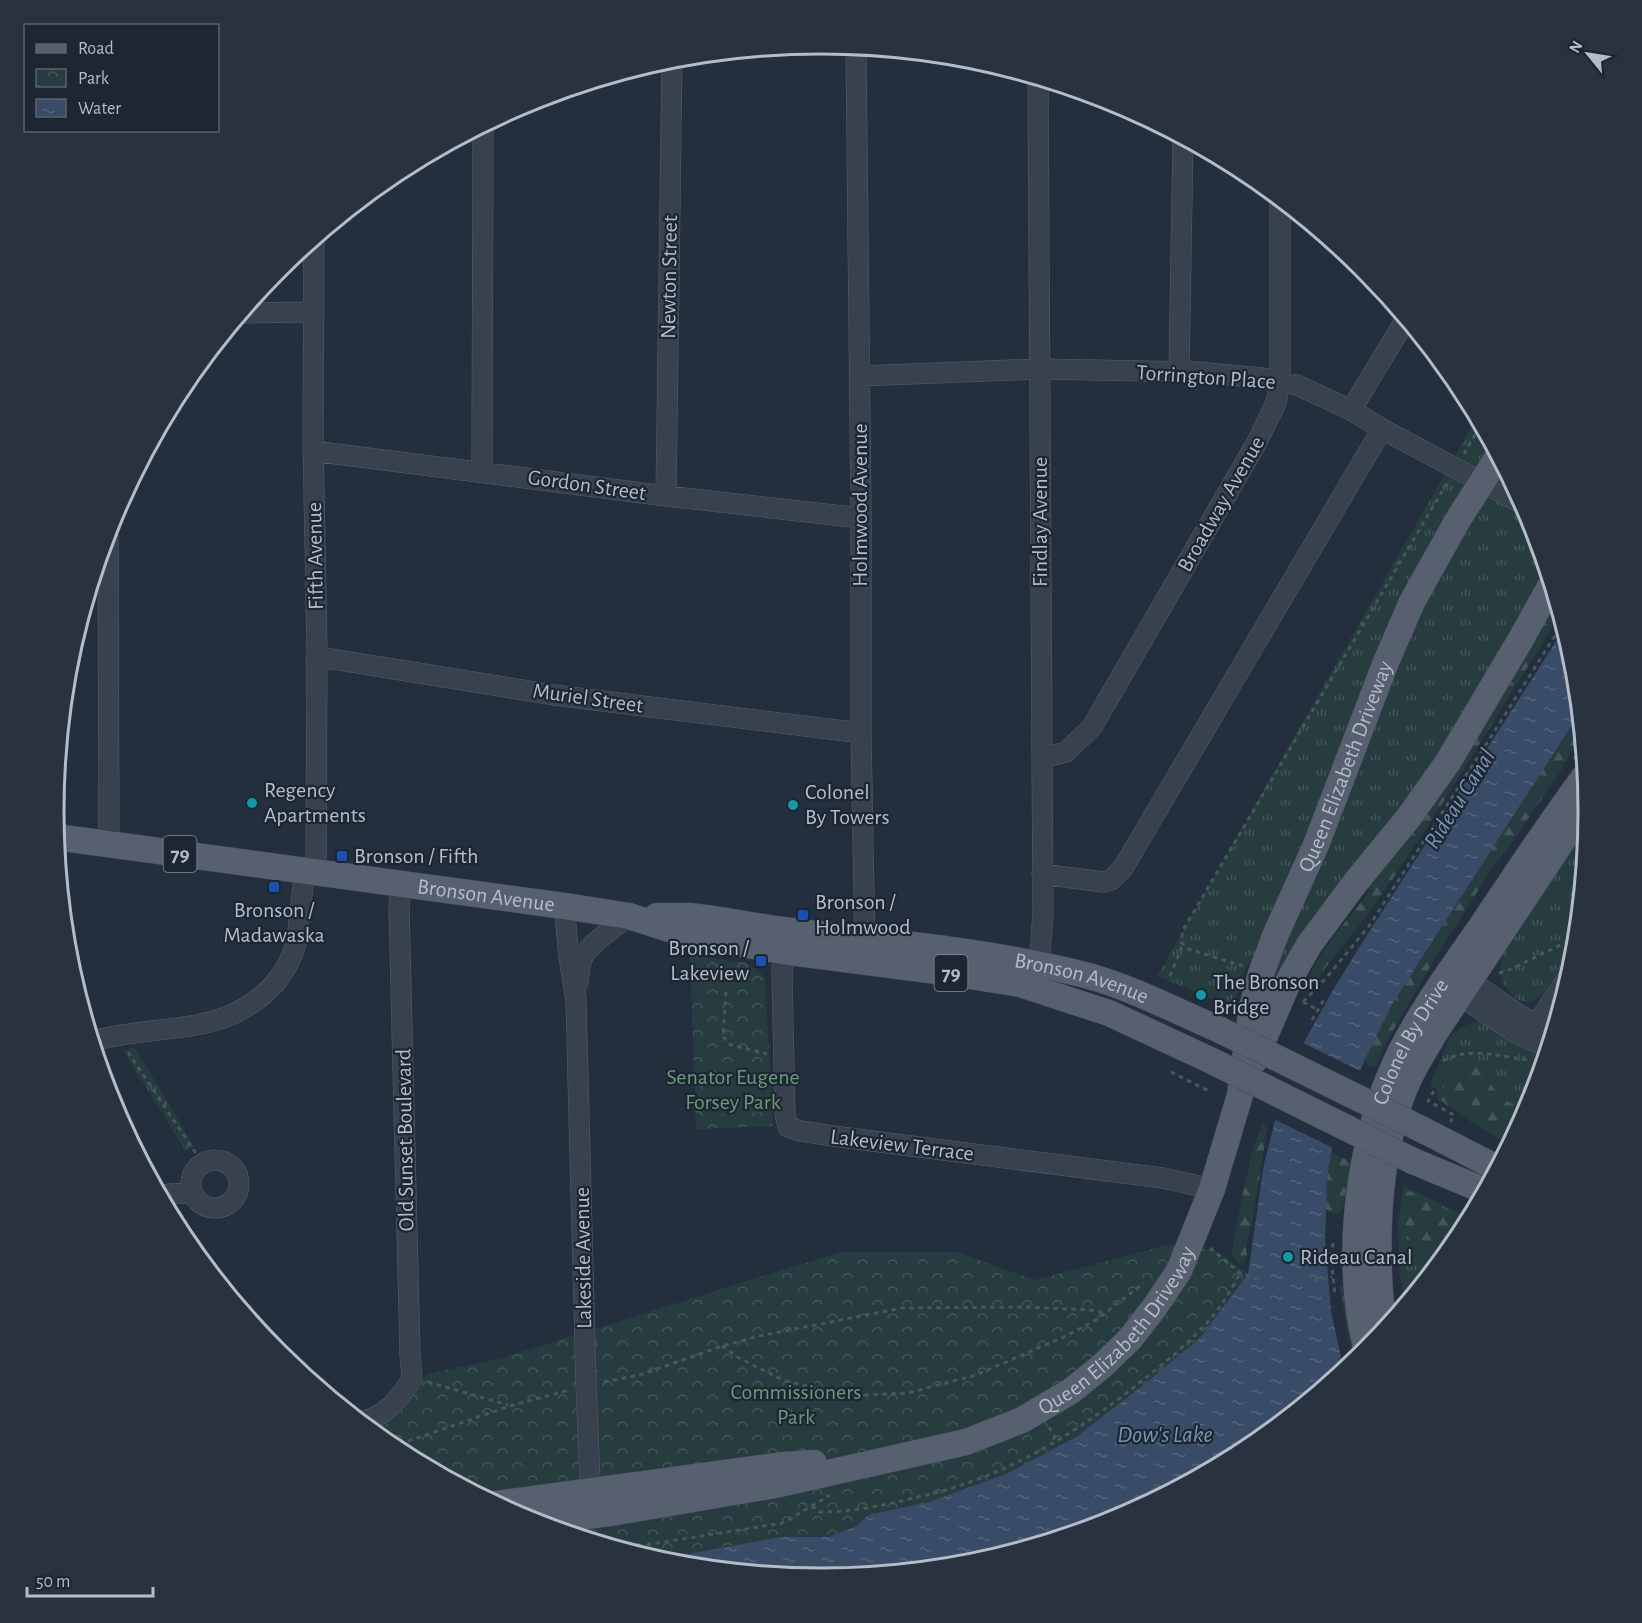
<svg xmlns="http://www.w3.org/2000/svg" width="1642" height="1623" font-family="'Alegreya Sans',sans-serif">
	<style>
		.grass { fill: url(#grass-tufts) }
		.forest { fill: url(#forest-firs) }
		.park { fill: url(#park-crowns) }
		.garden { fill: #263c3f }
		.water { fill: url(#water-ripples) }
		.pier { fill: #242f3e }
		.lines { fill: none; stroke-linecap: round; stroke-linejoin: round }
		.minor-casing { stroke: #565f6c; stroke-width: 21 }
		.major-casing { stroke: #414a57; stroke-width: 27 }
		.path { stroke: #44595c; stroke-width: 3; stroke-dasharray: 4.5 4.5; stroke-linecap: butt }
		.minor { stroke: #38414e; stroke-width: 20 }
		.major { stroke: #56606e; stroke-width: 26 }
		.major-bridge-casing { stroke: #414a57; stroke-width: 27; stroke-linecap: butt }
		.major-bridge { stroke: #56606e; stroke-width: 26 }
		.culture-dot { fill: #0f9aa8; stroke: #1d2633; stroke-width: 2 }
		.transit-dot { fill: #1a4fb4; stroke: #1d2633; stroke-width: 2 }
		.labels { text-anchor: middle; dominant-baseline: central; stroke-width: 4.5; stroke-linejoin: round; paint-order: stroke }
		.shield { fill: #1d2633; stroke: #878f9c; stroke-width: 1.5 }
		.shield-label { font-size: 21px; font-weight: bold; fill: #b4bcc9 }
		.street-label { font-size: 22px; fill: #b4bcc9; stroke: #1d2633 }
		.poi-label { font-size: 22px; fill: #b4bcc9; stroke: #1d2633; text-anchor: start }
		.park-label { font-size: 22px; fill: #6b9a76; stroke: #1d2633 }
		.water-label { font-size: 24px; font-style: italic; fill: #7c92b1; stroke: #1d2633 }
		.rim { fill: none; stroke: #b4bcc9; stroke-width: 3 }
	</style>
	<defs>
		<pattern id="grass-tufts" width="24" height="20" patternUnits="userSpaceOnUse" patternTransform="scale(1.5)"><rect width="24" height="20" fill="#263c3f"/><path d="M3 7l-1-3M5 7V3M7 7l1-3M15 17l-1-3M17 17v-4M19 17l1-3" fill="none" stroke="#435659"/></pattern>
		<pattern id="forest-firs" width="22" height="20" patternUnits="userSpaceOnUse" patternTransform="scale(1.5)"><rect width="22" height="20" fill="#263c3f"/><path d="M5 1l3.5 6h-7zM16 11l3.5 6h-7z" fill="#435659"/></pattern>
		<pattern id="park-crowns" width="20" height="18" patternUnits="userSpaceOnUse" patternTransform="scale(1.5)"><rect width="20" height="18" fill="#263c3f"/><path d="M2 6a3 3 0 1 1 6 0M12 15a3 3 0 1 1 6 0" fill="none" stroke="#435659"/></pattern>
		<pattern id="water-ripples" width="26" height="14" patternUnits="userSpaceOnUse" patternTransform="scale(1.5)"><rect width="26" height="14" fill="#394c67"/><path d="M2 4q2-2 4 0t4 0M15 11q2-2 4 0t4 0" fill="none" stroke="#53647b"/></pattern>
	</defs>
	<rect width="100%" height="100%" fill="#242f3e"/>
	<path class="grass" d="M1477 417 1493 448 1334 774 1253 963 1247 965 1232 1007 1157 976 1441 481Z
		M1503 466 1531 518 1546 569 1466 710 1408 799 1318 911 1280 973 1274 971 1401 651 1435 578Z
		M1588 817 1576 943 1542 996 1528 1003 1518 1000 1512 994 1503 983 1500 969 1503 948Z
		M1479 1021 1501 1029 1547 1053 1530 1106 1511 1142 1472 1123 1454 1107 1437 1100 1438 1091 1430 1084 1451 1035 1464 1026Z
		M135 1048 194 1146 185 1150 123 1050Z
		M1403 1185 1470 1219 1459 1238 1405 1305 1400 1276 1398 1224Z
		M1351 1285 1359 1359 1353 1364 1339 1286Z"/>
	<path class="forest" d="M1553 592 1560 615 1444 801 1398 871 1365 918 1314 982 1309 980C1314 957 1354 912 1370 891L1364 884Z
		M1579 714 1581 735 1560 772 1520 831 1490 872 1441 948 1383 1048 1376 1066 1373 1067 1366 1064V1057L1394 1001Z
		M1586 847 1578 919 1574 920C1551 905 1571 862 1586 847Z
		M1461 1060 1482 1061C1486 1067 1485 1074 1489 1080 1497 1098 1511 1103 1527 1112L1510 1143 1500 1140 1480 1127 1466 1114 1450 1108 1441 1100 1440 1094 1448 1080 1451 1073V1065L1454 1062Z
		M1264 1124 1267 1129 1253 1218 1246 1246 1247 1256 1244 1264 1236 1262 1232 1254 1236 1225 1253 1148 1262 1125Z
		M1331 1152 1351 1162 1343 1207 1338 1214H1333L1326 1209 1327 1179Z
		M1405 1191H1409L1415 1193 1459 1217 1466 1226 1459 1238 1445 1256H1426L1420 1253 1412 1242 1400 1211Z"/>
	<path class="park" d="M690 955 746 963 765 977 773 1126 696 1129Z
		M1170 1244 1214 1250 1248 1274 1200 1338 1137 1390 1076 1437 1006 1474 929 1502 868 1515 857 1526 829 1537H780L655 1560 527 1521 394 1450 370 1430 377 1429 396 1418 427 1374 499 1359 840 1252H956L1035 1280Z"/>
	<path class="garden" d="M763 1084 764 1112 711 1114 710 1086Z"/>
	<path class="water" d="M1564 629 1574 662 1579 714 1394 1001 1366 1057 1344 1108 1331 1152 1327 1179 1325 1240 1331 1311 1344 1371 1247 1450 1115 1521 971 1565 821 1579 671 1565 655 1560 780 1537H829L857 1526 868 1515 929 1502 1006 1474 1076 1437 1137 1390 1200 1338 1248 1274 1264 1164 1286 1078 1309 1033 1333 990 1362 943Z"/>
	<path class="pier" d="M1301 1042 1362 1072 1346 1109 1335 1149 1272 1118 1284 1077Z"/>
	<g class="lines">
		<defs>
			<path id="minor" d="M856 47 861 518V733L865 953
				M1038 79 1043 914 1039 965
				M314 239 313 436 317 651 316 872
				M242 313 314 312
				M1179 372 1183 138
				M859 376 1040 369 1197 372 1262 378 1297 385 1351 410 1382 429 1523 504
				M1351 410 1406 319
				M313 451 666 496 861 518
				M482 471 483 126
				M666 496 672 58
				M108 530 109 845
				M316 659H332L554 695 861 733
				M1042 758 1066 752 1092 727 1257 442 1276 403 1280 382V200
				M1042 874 1103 882 1111 880 1123 868 1382 429
				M564 906 569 957 576 1000 586 1385 591 1505
				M783 938 782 973 785 1114 788 1127 800 1131 833 1136 1163 1178 1212 1189
				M1456 978C1479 982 1498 1002 1518 1014 1529 1021 1541 1026 1553 1030
				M578 983C579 975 579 966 582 959 588 944 617 926 629 916
				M1451 984 1459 995 1516 1033 1548 1047
				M1537 1024 1571 972
				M92 1041C126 1032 161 1031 196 1025 241 1018 284 989 296 943 298 936 298 928 299 920 301 904 303 887 305 870
				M191 1184a24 24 0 1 1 48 0a24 24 0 1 1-48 0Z
				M161 1198 169 1194 192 1193
				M360 1422C386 1417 398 1400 412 1379L410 1354 399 906 402 884"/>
			<g id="major">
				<path id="s1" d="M56 837 564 906 629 916 685 934 782 951 945 972 1020 984 1109 1013 1212 1061"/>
				<path id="s2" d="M657 916C667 916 678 916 689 916 720 919 752 926 783 930 883 942 987 950 1085 975 1131 987 1176 1011 1220 1030"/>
				<path d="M1254 1061 1289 980 1309 945 1355 883 1409 817 1448 762 1521 639 1551 585"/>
				<path d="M1423 1130 1497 1168"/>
				<path d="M1413 1161 1485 1191"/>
				<path d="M1384 1330C1381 1312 1380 1294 1379 1276 1377 1217 1380 1160 1399 1104 1407 1078 1422 1054 1436 1031L1588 802"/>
				<path id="s3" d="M1367 1351C1364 1338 1361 1324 1359 1311 1348 1226 1363 1127 1401 1051 1424 1006 1454 966 1482 925 1516 875 1549 824 1585 776"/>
				<path d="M496 1504 784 1465 814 1463"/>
				<path id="s4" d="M533 1523 617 1512 775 1485 966 1442 1022 1420 1071 1391 1102 1366 1130 1339 1154 1308 1179 1271 1212 1189 1240 1095 1252 1007 1261 974 1275 936 1316 845 1386 662 1412 602 1427 575 1459 518 1498 457"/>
			</g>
		</defs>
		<use href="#minor" class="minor-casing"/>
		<use href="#major" class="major-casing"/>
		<path class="path" d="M1464 454 1481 424
			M1538 568 1543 560
			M1574 759 1582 746
			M1243 966 1188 949 1181 942 1183 930 1447 483
			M1499 973 1509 970 1577 937
			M1170 976 1183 944
			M726 992 723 1036 728 1044 767 1054
			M1303 1002 1327 977 1369 926 1487 743 1563 623
			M1303 1002 1317 1009
			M1312 1020 1325 998
			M128 1052 203 1164
			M1443 1061C1468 1046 1502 1057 1530 1060
			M1171 1072 1211 1092
			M1434 1091 1428 1101 1454 1115 1451 1121 1452 1122
			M1333 1243 1331 1257 1335 1295
			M1210 1248 1240 1273 1260 1280
			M1313 1281 1332 1277
			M722 1346 739 1358 783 1380 826 1391 869 1395 908 1393 976 1375 1066 1336 1096 1320 1144 1283
			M1345 1355 1348 1368
			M428 1382 508 1405
			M604 1382 640 1375 722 1346 759 1336 902 1308 1026 1307 1090 1310 1106 1313
			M1049 1427 1057 1441
			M391 1447 510 1406 569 1390
			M812 1506 819 1512C851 1512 882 1506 913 1498 925 1495 937 1493 949 1489 1020 1468 1085 1427 1143 1380 1167 1361 1201 1333 1219 1308 1227 1297 1234 1285 1240 1273
			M620 1549 783 1523 830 1495"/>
		<use href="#minor" class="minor"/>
		<use href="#major" class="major"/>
		<defs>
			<path id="major-bridge" d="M1220 1030 1423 1130
				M1212 1061 1413 1161"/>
		</defs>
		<use href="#major-bridge" class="major-bridge-casing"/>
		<use href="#major-bridge" class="major-bridge"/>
	</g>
	<g class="culture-dot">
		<circle cx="252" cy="803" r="6"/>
		<circle cx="793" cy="805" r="6"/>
		<circle cx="1201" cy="995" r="6"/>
		<circle cx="1288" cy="1257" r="6"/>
	</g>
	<g class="transit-dot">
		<rect x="336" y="850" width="12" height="12" rx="3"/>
		<rect x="268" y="881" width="12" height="12" rx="3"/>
		<rect x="797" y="909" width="12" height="12" rx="3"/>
		<rect x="755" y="955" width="12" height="12" rx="3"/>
	</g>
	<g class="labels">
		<g class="shield">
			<rect x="163.5" y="836" width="33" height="36" rx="4.5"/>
			<rect x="934.5" y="955" width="33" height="36" rx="4.5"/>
		</g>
		<g class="shield-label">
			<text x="180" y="854">79</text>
			<text x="951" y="973">79</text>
		</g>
		<g class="street-label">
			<text transform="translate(669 277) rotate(-89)">Newton Street</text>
			<text transform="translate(1206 377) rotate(4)">Torrington Place</text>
			<text transform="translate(587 485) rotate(8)">Gordon Street</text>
			<text transform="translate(1221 504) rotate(-60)">Broadway Avenue</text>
			<text transform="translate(860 505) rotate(-90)">Holmwood Avenue</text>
			<text transform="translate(1040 522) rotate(-90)">Findlay Avenue</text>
			<text transform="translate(315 556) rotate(-91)">Fifth Avenue</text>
			<text transform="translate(588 698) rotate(8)">Muriel Street</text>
			<text stroke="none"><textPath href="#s4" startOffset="1254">Queen Elizabeth Driveway</textPath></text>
			<text stroke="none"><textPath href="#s1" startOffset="434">Bronson Avenue</textPath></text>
			<text stroke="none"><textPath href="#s2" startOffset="430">Bronson Avenue</textPath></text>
			<text stroke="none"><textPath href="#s3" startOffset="320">Colonel By Drive</textPath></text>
			<text transform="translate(405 1140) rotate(-91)">Old Sunset Boulevard</text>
			<text transform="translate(902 1145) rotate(7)">Lakeview Terrace</text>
			<text transform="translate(583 1258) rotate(-91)">Lakeside Avenue</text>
			<text stroke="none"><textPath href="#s4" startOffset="634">Queen Elizabeth Driveway</textPath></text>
		</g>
		<g class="poi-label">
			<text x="264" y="790">Regency<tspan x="264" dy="25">Apartments</tspan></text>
			<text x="805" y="792">Colonel<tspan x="805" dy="25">By Towers</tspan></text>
			<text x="354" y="856">Bronson / Fifth</text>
			<text x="815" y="902">Bronson /<tspan x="815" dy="25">Holmwood</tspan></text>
			<text x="274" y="910" text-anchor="middle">Bronson /<tspan x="274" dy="25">Madawaska</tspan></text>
			<text x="749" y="948" text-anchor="end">Bronson /<tspan x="749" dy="25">Lakeview</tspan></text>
			<text x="1213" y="982">The Bronson<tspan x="1213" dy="25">Bridge</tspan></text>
			<text x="1300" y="1257">Rideau Canal</text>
		</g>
		<g class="park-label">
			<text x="733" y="1077">Senator Eugene<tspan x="733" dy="25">Forsey Park</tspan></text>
			<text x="796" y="1392">Commissioners<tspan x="796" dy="25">Park</tspan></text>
		</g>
		<g class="water-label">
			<text transform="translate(1460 799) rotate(-58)">Rideau Canal</text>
			<text x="1165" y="1435">Dow's Lake</text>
		</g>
	</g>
	<path d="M0 0H1642V1623H0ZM64 811a757 757 0 1 1 1514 0a757 757 0 1 1-1514 0Z" fill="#29323f" fill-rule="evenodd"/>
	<path class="rim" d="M64 811a757 757 0 1 1 1514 0a757 757 0 1 1-1514 0Z"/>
	<rect x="24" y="24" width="195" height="108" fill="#1d2633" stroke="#59626f" stroke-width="1.5"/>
	<rect x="36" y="44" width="30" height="9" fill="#56606e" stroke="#59626f" stroke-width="1.5"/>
	<text x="78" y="54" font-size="18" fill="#b4bcc9">Road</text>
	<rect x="36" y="69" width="30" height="18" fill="url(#park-crowns)" stroke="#59626f" stroke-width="1.5"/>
	<text x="78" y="84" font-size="18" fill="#b4bcc9">Park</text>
	<rect x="36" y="99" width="30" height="18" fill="url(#water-ripples)" stroke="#59626f" stroke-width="1.5"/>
	<text x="78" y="114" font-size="18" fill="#b4bcc9">Water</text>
	<g transform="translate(1588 54) rotate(300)" stroke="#1d2633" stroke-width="4.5" paint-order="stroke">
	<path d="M0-4.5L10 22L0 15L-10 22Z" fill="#b4bcc9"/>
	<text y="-9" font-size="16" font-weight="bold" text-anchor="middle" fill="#b4bcc9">N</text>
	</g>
	<path d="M27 1587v9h126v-9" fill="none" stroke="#b4bcc9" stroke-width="3"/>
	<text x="36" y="1587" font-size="18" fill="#b4bcc9" stroke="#1d2633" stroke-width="4.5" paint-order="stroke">50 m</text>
</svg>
